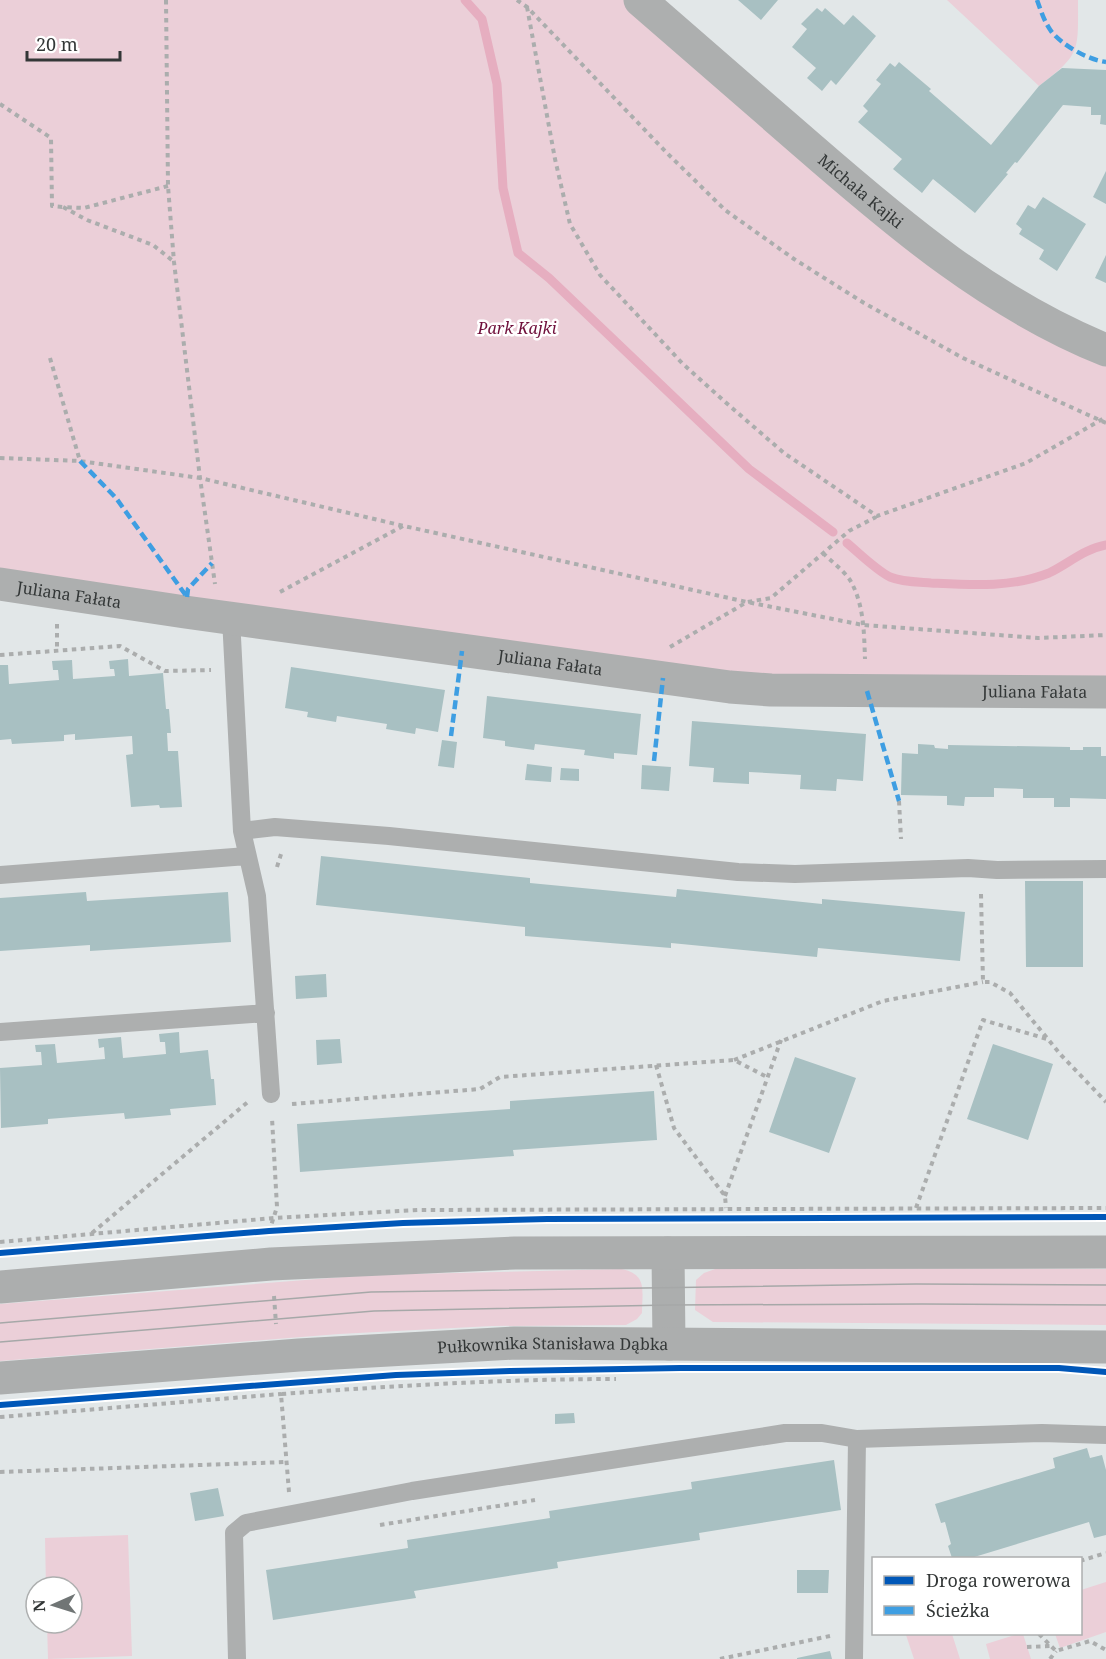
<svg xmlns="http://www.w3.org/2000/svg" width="1106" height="1659" font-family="'Noto Serif',serif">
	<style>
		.green { fill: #ebcfd8 }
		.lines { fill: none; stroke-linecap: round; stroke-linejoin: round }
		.stream { stroke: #e6aec0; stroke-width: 9 }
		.building { fill: #a8c0c2 }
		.path { stroke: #abadad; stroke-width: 4; stroke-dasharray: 4.5 4.5; stroke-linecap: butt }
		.lane { stroke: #adafaf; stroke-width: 18 }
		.street { stroke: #adafaf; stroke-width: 33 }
		.secondary { stroke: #acaeae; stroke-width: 33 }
		.tram { stroke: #a6a8a8; stroke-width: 1.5 }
		.quiet { stroke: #3e9ee2; stroke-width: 4.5; stroke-dasharray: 9 4.5; stroke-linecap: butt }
		.cycleway-casing { stroke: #fff; stroke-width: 10 }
		.cycleway { stroke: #0057b8; stroke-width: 6 }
		.labels { text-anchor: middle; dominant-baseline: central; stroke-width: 5; stroke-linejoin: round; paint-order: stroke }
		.street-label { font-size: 16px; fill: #333737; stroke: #fff }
		.park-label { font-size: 16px; font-style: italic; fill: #6f0f3b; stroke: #fff }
	</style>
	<rect width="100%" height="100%" fill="#e2e7e8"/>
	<path class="green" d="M0 0H640L885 213 1106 350V692L771 690 0 584Z
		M947 0H1078C1078 52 1081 54 1039 86Z
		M718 1268 1106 1269V1325L713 1322 695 1310 696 1280 704 1273Z
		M621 1269C648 1274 642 1291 642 1313L637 1319 626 1325 492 1326 339 1334 0 1361V1304L369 1275Z
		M128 1535 132 1656 48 1659 47 1623H72V1587H46L45 1538Z
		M1106 1582V1632L1060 1648 1055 1634H1080L1081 1590Z
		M910 1634H952L960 1659H914L906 1635Z
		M1018 1634H1023L1031 1659H990L986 1644Z"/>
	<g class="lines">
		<path class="stream" d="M465 0 482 19 497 84 503 188 518 253 549 278 749 469 833 532
			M847 543C859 553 876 570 890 577 902 582 918 582 931 583 971 585 1011 588 1049 573 1068 564 1084 549 1106 545"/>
	</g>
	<path class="building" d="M738 0H778L761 20Z
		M817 8 822 12 825 8 844 25 853 15 876 36 836 85 831 80 822 91 807 78 816 68 792 47 807 29 801 24Z
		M899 62 931 89 929 91 991 145 1039 86 1062 68 1106 70V125L1100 124 1101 115H1091V107L1063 105 1017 163 1015 162 1006 173 1008 174 975 213 933 179 922 193 893 169 902 159 858 122 868 111 863 106 881 84 876 80 890 63 895 67Z
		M1106 171V204L1093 197Z
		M1043 197 1086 224 1057 271 1039 259 1044 250 1019 234 1022 229 1016 224 1028 205 1035 209Z
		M1106 255V283L1095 278Z
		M128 659 129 676 163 673 166 709H169L171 733H167L168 751H178L182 807 160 808 159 805 131 807 126 755 133 754 132 736 75 740V734L64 735V741L12 744 11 739 0 740V665H8L9 684 59 680 58 670H53L52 661 72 660 73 679 115 676 114 669H110L109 661Z
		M291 667 445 690 438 732 416 728 415 734 386 729 387 724 337 716 336 722 307 717 308 712 285 708Z
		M487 696 641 714 637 755 614 753V759L584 755 585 750 535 744 534 750 505 746V741L483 738Z
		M692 721 866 734 863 781 837 779 836 791 800 789 801 775 749 772V784L713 782 714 768 689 766Z
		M442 740 457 742 454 768 438 766Z
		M918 744 934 745 935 748 948 749V745L1070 747V750H1083V747H1101V756H1106V799L1070 798V807H1054V798H1023V789L994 788V797H965L964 806 947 805V796L901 795 902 753 918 754Z
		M527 764 552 767 551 782 525 780Z
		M642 765 671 767 669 791 641 789Z
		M561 768 579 769V781L560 780Z
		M321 856 530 878V883L676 897 677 889 822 904V899L965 912 960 961 818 948 817 957 671 943V948L525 936V927L316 905Z
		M1025 881H1083V967H1026Z
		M86 892 87 901 228 892 231 942 90 951V945L0 951V898Z
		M326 974 327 997 296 999 295 976Z
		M179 1032 180 1053 208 1050 211 1079H214L216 1105 170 1109 171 1115 125 1119 124 1113 48 1119V1124L1 1128 0 1068 42 1065 41 1052H36L35 1045 55 1044 57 1063 105 1059 104 1047 99 1048 98 1039 121 1037 123 1058 166 1054 165 1042H160L159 1034Z
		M340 1039 342 1063 317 1065 316 1040Z
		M993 1044 1053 1064 1028 1140 967 1119Z
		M795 1057 856 1078 829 1153 769 1132Z
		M654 1091 657 1140 513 1150 514 1156 300 1172 297 1124 510 1109V1101Z
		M574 1413 575 1423 555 1424V1414Z
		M1087 1448 1090 1458 1102 1455 1106 1470V1535L1094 1538 1089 1522 971 1558H952L948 1546 951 1544 945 1522 941 1523 935 1504 1055 1468 1053 1458Z
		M834 1460 841 1510 699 1533 700 1540 557 1562 558 1568 414 1591 416 1598 273 1620 266 1570 408 1548 407 1540 550 1518 549 1511 692 1489 691 1482Z
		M218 1488 224 1516 195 1521 190 1493Z
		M797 1570H829L828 1593H797Z
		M830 1651 832 1659H797V1658Z"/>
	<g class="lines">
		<path class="path" d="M166 0 168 186 174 262 200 478 215 584
			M517 0 527 7 666 152 725 210 794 259 864 303 963 358 1106 423
			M527 7 555 159 570 224 600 275 682 363 724 401 784 453 877 516 1026 463 1106 417
			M0 104 51 138 52 206 63 207
			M168 186 84 208 63 207 87 220 153 245 173 261
			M50 358 80 461
			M0 458 80 461 200 478 404 526 747 602 863 625 1038 638 1106 635
			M823 553C831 561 843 570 850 580 864 604 864 632 865 659
			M280 592 403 526
			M57 624V651
			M670 647 747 602 771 598 849 531 876 517
			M0 655 120 646 165 671 211 670
			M899 801 901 839
			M277 867 282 851
			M981 894 983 982H990L1010 993 1061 1055 1106 1102
			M734 1060 883 1001 983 982
			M656 1065 674 1128 725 1196 726 1208
			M292 1104 480 1089 500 1077 734 1060 767 1077
			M725 1196 781 1040
			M916 1208 983 1020 1047 1039
			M269 1232 277 1207 272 1118
			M92 1233 249 1101
			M0 1242 274 1218 419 1210 1106 1208
			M274 1296 276 1324
			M0 1417 281 1394V1389
			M0 1472 286 1462
			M289 1492 281 1394C393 1386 504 1379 616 1379
			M380 1525 535 1500
			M1080 1561 1106 1553
			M1039 1634 1056 1651 1090 1641 1106 1650
			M1027 1647 1051 1646
			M720 1659 830 1636
			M1050 1659 1056 1651"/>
		<path class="lane" d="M231 618 242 831 257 896 271 1094
			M242 831 275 827 389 836 738 872 795 874 968 868 997 870 1106 869
			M0 875 247 856
			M0 1032 266 1013
			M237 1659 234 1533 246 1523 412 1491 785 1433H822L857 1439 1042 1433 1106 1435
			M854 1659 857 1439"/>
		<g class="street">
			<path id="s1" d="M640 0C696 48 752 97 808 146 900 226 992 304 1106 350"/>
			<path id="s2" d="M0 584 185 612 730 687 771 690 1106 692"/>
		</g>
		<g class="secondary">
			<path d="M668 1253 669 1344"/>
			<path d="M0 1287 271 1264 515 1253 1106 1252"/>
			<path id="s3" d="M0 1378 299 1355 515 1343 1106 1347"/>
		</g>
		<path class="tram" d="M0 1323 371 1292 916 1284 1106 1285
			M0 1342 374 1311 669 1305 922 1304 1106 1305"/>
		<path class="quiet" d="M1037 0C1041 11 1044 21 1051 31 1062 45 1088 60 1106 62
			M80 461 116 498 187 597
			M187 597 188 589 212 563
			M867 691 899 801
			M451 736 462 651
			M654 761 663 678"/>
		<defs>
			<path id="cycleway" d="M0 1253 269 1231 403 1223 547 1219 1106 1217
				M0 1405 396 1375 510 1371 680 1368H1059L1106 1372"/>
		</defs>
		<use href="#cycleway" class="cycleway-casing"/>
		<use href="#cycleway" class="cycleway"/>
	</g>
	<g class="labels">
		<g class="street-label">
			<text stroke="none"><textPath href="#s1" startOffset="292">Michała Kajki</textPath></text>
			<text stroke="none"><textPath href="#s2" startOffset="70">Juliana Fałata</textPath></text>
			<text stroke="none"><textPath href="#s2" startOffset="556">Juliana Fałata</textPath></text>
			<text stroke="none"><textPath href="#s2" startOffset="1042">Juliana Fałata</textPath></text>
			<text stroke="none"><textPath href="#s3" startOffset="554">Pułkownika Stanisława Dąbka</textPath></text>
		</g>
		<g class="park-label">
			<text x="517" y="328">Park Kajki</text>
		</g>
	</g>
	<rect x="872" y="1557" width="210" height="78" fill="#ffffff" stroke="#adafaf" stroke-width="1.5"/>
	<rect x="884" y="1576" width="30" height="9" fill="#0057b8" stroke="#adafaf" stroke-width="1.5"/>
	<text x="926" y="1587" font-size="18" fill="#333737">Droga rowerowa</text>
	<rect x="884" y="1606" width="30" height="9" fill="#3e9ee2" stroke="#adafaf" stroke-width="1.5"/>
	<text x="926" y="1617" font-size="18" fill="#333737">Ścieżka</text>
	<g transform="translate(54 1605) rotate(267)"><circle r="28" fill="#ffffff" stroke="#adafaf" stroke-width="1.5"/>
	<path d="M0-4.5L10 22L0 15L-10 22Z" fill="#707575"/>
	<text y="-9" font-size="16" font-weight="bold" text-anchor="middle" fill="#333737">N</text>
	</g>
	<path d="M27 51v9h93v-9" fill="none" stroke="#333737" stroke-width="3"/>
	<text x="36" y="51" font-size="18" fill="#333737" stroke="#ffffff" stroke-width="4.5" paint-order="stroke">20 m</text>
</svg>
